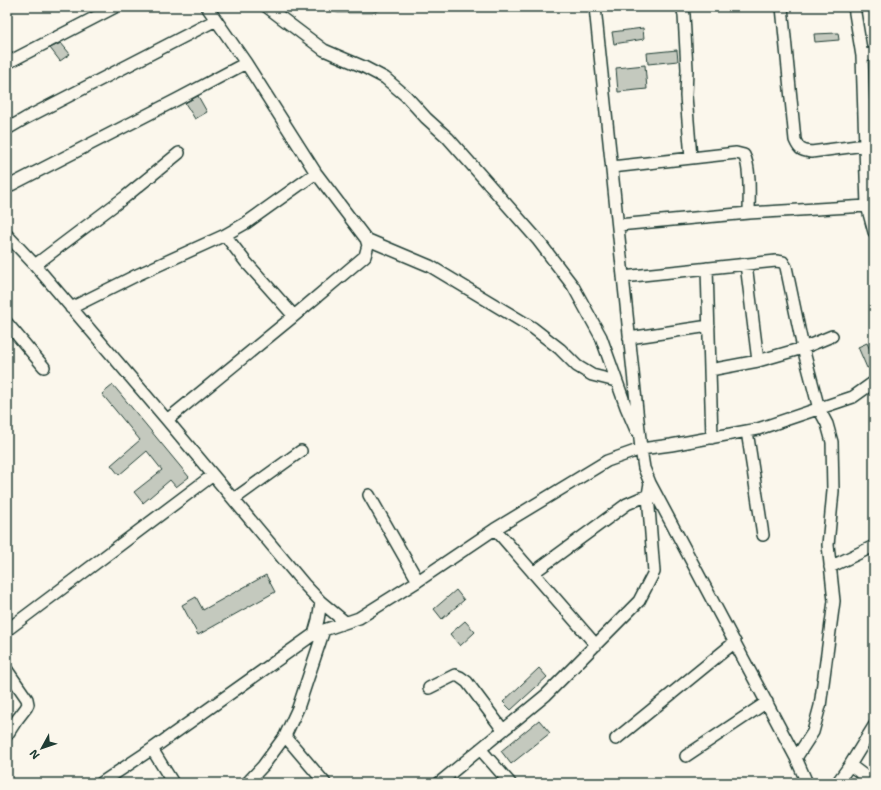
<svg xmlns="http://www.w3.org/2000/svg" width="881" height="790" font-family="'Shantell Sans',sans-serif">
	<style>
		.green { fill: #dbdcd1; stroke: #7d8c82 }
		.building { fill: #c4c9be; stroke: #1f3d34 }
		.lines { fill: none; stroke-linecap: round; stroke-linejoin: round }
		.minor-casing { stroke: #1f3d34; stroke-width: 14 }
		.minor { stroke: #fbf7ec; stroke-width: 11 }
	</style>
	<rect width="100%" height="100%" fill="#fbf7ec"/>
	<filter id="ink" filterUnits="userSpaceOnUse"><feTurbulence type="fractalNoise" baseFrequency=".025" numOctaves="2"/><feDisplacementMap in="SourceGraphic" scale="8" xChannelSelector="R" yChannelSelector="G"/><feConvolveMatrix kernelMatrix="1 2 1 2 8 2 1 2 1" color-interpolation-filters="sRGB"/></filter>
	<g filter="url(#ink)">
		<path class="green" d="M311 7H386L372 13H338Z"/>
		<path class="building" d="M643 28 644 39 614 44 612 32Z
			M838 33 839 40 815 42 814 34Z
			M61 43 70 54 60 61 50 48Z
			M677 50 678 61 648 64 647 53Z
			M645 65 647 89 618 92 616 68Z
			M198 96 207 112 195 119 185 103Z
			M867 343 874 359V365L867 368 858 347Z
			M113 385 189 477 176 487 170 480 143 503 134 492 162 470 147 451 119 475 111 465 140 440 102 394Z
			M266 575 275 592 198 635 182 605 196 597 203 610Z
			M456 590 464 600 442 619 434 609Z
			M465 621 475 632 460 646 450 634Z
			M539 668 547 677 511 710 503 702Z
			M539 720 550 733 511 764 501 751Z"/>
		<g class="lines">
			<defs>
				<path id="minor" d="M267 7 324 50 345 59 364 67 385 78 406 96 426 118 448 138 537 239 573 286 601 337 626 407 636 430
					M595 7 641 449 644 468 650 483 796 758 807 783
					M682 7 684 15 687 69 686 96 691 158
					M782 7 795 140C799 149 800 150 811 152L865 145
					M854 7 862 56 867 206 874 232
					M862 56 874 53
					M7 63 115 7
					M7 129 26 118 216 20
					M612 167 736 153 744 155C751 168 749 197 749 213
					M7 187 178 99 246 63
					M618 225 749 213 867 206
					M7 235 35 265 167 420 304 584 321 602 345 622
					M225 235 245 261 294 316
					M366 239 430 266 533 328 560 349 577 366 592 375 616 381
					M746 264 758 361
					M35 265 125 197 179 153
					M707 268 712 438
					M623 277 776 261 783 262 786 267 803 348 819 409 827 424 832 442 833 491 828 545 834 601 820 706 813 732 796 758
					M71 308 137 275 225 235 246 223 316 173
					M7 323 44 367
					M629 338 709 326
					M710 370 758 361 803 348 832 336
					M167 420 294 316 365 256 368 245 366 239 316 173 246 63 207 7
					M747 431 763 535
					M369 495 418 581
					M234 499 301 451
					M495 529 596 645
					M830 567 874 546
					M533 573 627 504 648 495
					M7 630 213 475
					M314 634 318 620 321 602
					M7 670 27 699 28 704 26 708 16 721 7 735
					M429 688 455 675 460 677 467 682 503 730
					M285 736 325 783
					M616 739 735 642
					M152 749 173 783
					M480 749 510 783
					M686 756 767 702
					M850 765 874 783
					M101 783 152 749 314 634 324 630 359 618 418 581 495 529 607 461 641 449 671 445 758 429 853 397 874 382
					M247 783 263 766 285 736 298 708 324 630
					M439 783 546 695 639 601 654 572 648 495 650 483
					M837 783 850 765 874 726"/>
			</defs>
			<use href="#minor" class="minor-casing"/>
			<use href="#minor" class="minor"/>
		</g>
	</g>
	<rect width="881" height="790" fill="none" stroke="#fbf7ec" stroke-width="24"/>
	<rect x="12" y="12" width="857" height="766" fill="none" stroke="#1f3d34" stroke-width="1.5" filter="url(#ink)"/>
	<g transform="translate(42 748) rotate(230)" stroke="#fbf7ec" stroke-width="3" paint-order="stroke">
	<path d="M0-3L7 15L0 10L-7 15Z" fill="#1f3d34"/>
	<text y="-6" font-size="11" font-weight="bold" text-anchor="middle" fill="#1f3d34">N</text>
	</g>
</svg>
